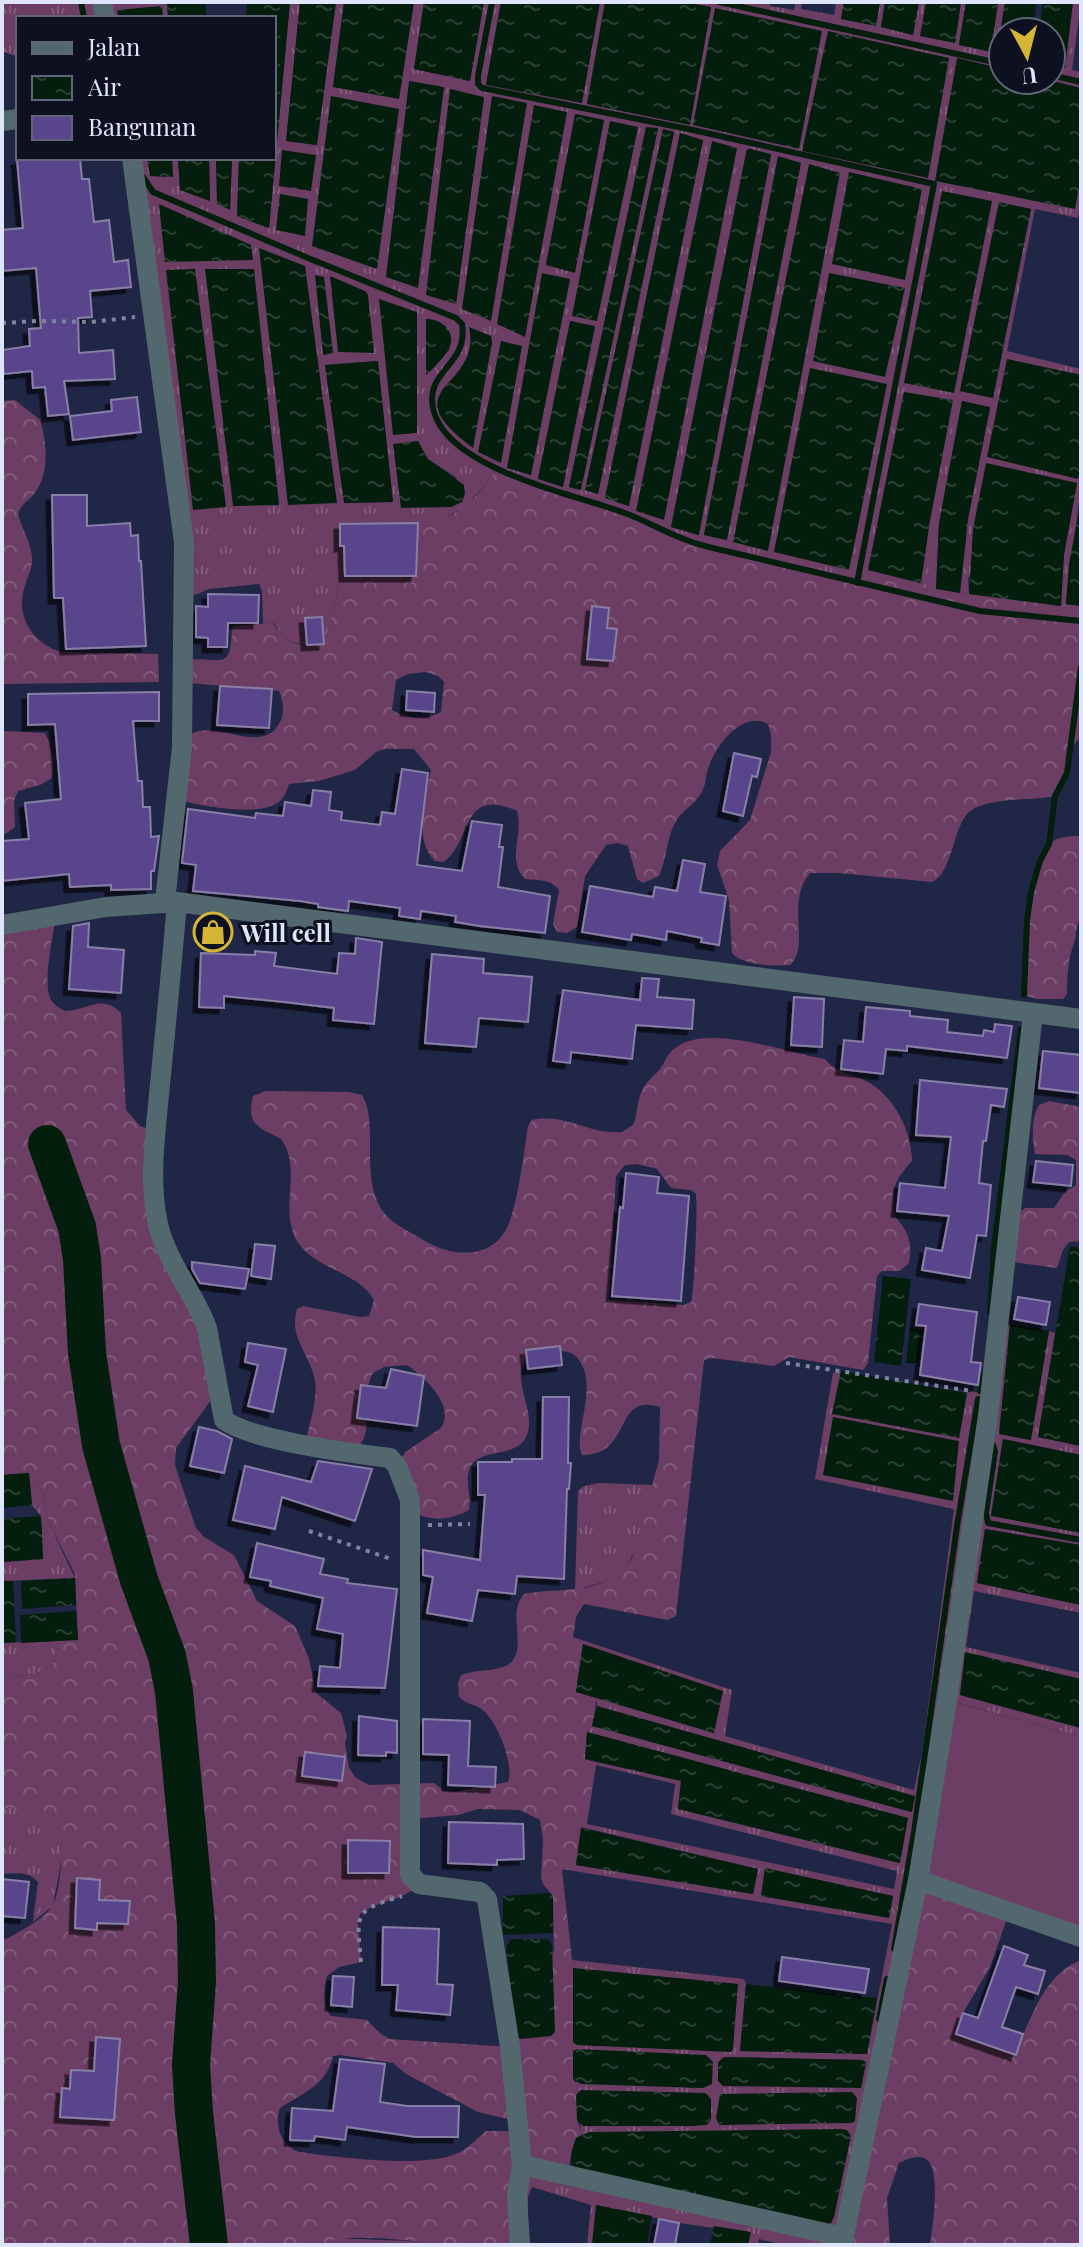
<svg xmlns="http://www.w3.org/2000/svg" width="1083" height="2247" font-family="'Playfair Display',serif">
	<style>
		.grass { fill: url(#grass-tufts); fill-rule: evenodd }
		.forest { fill: url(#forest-crowns); fill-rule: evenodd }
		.garden { fill: #6c3e63 }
		.water { fill: url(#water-ripples) }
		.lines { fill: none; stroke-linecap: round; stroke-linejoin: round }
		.stream { stroke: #041e0e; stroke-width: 6 }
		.river { stroke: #041e0e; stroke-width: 38 }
		.building { fill: #59458b; stroke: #887fa7; stroke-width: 2; filter: url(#shadow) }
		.path { stroke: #7f859f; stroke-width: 4; stroke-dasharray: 4 6; stroke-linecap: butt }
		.street { stroke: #53686e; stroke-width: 20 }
		.labels { text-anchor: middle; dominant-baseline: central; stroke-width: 6; stroke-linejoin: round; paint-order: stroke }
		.poi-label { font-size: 24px; font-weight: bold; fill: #dfe5fa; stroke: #0d101f; text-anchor: start }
	</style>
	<defs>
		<pattern id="grass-tufts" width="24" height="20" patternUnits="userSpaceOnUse" patternTransform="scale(2)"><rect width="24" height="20" fill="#6c3e63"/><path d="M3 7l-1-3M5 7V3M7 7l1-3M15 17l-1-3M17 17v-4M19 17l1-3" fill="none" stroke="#815a7a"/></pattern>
		<pattern id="forest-crowns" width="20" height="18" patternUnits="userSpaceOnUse" patternTransform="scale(2)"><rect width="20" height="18" fill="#6c3e63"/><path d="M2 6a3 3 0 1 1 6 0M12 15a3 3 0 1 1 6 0" fill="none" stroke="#815a7a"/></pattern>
		<pattern id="water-ripples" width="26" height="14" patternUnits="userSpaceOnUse" patternTransform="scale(2)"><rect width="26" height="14" fill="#041e0e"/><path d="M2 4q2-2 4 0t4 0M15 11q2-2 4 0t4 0" fill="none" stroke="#283f32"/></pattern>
		<filter id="shadow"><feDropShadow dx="-5.5" dy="5.5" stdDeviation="0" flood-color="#0009"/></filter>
	</defs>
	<rect width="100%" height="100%" fill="#202646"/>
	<path class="grass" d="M2 2H167L168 18H163L161 6 117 11 119 18H18V57L2 51Z
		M290 2H300L286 141 316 145 336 2H344L333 87 399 98 414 2H424L414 69 470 81 484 2H501L486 85 600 2H605L587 104 690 124 711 8 685 2H770V6L794 10 796 2H802L801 9 834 15 836 2H844L841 19 876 25 880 2H885L881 27 913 35 919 2H926L921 36 955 42 961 2H966L959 44 991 51 998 2H1005L997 53 1003 55V69L958 58 1075 208 1081 174V205L1078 218 1035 209 1007 351 1081 369V375L1007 359 1079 478 1081 465C1081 512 1069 557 1066 604L1061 606 1064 554 1077 483 968 578 969 594 960 593 968 519 990 408 962 401 939 523 936 589 921 583 929 526 904 392 868 570 857 583 690 541 624 513 496 470C484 486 471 504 452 514 428 528 368 524 340 524V546L419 545 416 552H344L336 601 324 644 321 617 305 619 307 645C286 641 285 641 274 623L263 624 262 591 259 584 209 589 195 595 191 592 132 158H147L151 176 173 177 172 158H178L180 190 210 200 209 158H216L217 204 230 209 232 158H239L237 216 269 228ZM410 81 444 88 417 288ZM450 89 484 98 456 304ZM534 106 567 113 524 337ZM576 114 604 120 574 272 546 264ZM610 122 638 128 596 320ZM646 128 658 129 580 490 569 487ZM663 130 674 133 598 494 585 490ZM680 133 703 141 628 506 605 498ZM747 149 771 155 698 535 671 527ZM778 157 726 540 704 535ZM999 203 1031 209 993 398 960 391ZM253 269 279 504 234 506 223 425ZM570 280 531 474V475L507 468ZM427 319 450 349 427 374H426ZM571 321 595 327 562 487 538 478ZM491 336 492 342 473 447 441 391C455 377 468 362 472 342ZM377 361 393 502 345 503 325 365ZM418 442 428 459 457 478 402 508Z
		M1073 2H1081L1072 70 1081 72V88L1048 80H1051V65L1065 68Z
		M999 1322 1010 1324 999 1434 1030 1440 1049 1331 1055 1333 1038 1437 1081 1446V1455L1003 1439 991 1515 1081 1533V1545L985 1529 977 1583 1081 1605V1613L974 1591 966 1647 1081 1673V1679L966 1653 960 1695 1081 1728V1737L948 1700 842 2245H785L759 2239 758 2245H748L750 2233 679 2223 597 2205 592 2245H587L591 2205 532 2187 528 2197 527 2245H502L519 2224 522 2165 565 2176 571 2165 576 2169 846 2130 582 2134 580 2124 707 2125 706 2093 578 2092 574 2082 703 2088 578 2049 573 2051V2042L577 2045 737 1984 573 1968 572 1960 744 1979 746 1984 740 2051 867 2054 892 1924 562 1869 576 1865 753 1894 758 1869 581 1827 587 1824 894 1889 897 1871 671 1814 675 1784 596 1765V1762L681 1781 678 1809 899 1863 908 1818 587 1732 592 1726 911 1812 915 1797 597 1706V1698L714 1733 573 1637 732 1690 725 1736 914 1790 922 1753 954 1509 815 1479 833 1373 841 1371 833 1413 959 1438 967 1393 972 1391 984 1395ZM765 1869 893 1896 889 1917 761 1896ZM724 2057 862 2060 866 2063 861 2088Z
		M29 1473 43 1492 48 1521 75 1578 2 1581V1562L43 1559 41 1516 32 1505Z
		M599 1483 653 1485C646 1510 638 1560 618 1575 606 1583 589 1586 575 1590L578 1491 584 1486Z
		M57 1641 58 1658C43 1676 25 1676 2 1678V1643Z
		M2 1808H39L58 1818C67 1847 58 1877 53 1906L33 1922 38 1882C29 1871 15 1873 2 1874Z
		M333 2238 429 2242 433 2245H315Z"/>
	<path class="forest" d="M15 400 40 420C47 442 50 474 34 494 28 501 22 504 18 513 21 530 33 543 32 562 31 573 25 582 23 593 17 620 36 645 61 652L158 654 159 682 2 684V401Z
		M496 470 624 513 690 541 856 583 868 570 960 593 1081 606V737C1068 747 1071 759 1067 773 1065 781 1060 789 1055 796 1032 801 987 797 969 812 952 828 953 873 932 882L839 873H810C785 902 811 945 790 965 772 966 744 966 732 953L729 900 717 865 720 851 750 820 771 752V735L768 724C743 710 716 745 709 766 705 775 706 787 700 795 693 806 681 811 675 823 666 839 667 859 659 876L643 883 637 879 628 846 617 843 606 845 585 876 577 927 567 933 557 932 553 924 559 890C550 878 538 881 525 879 506 860 524 834 517 811 461 786 473 839 444 862L435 861C413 840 425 797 431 770L414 749H385L376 752 355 770 319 781 289 784C287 790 285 796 280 801 263 817 205 807 184 801L191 734C218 719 262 757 280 722 285 713 283 700 279 691L189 683 192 659C227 660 230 667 232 629L234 626 273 623C287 646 298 646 324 644L336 601 344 552 345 576H415L418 523 452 515 477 495ZM426 672 438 676 444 682 441 712C426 721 406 719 392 710L396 680 408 674Z
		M2 731 45 733C52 746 55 764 52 778L40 785 18 791 14 801 15 827 2 836Z
		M1081 836V918C1075 926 1077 934 1074 943 1068 960 1067 976 1067 994L1063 999H1037L1024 995C1026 959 1023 868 1051 843 1058 836 1072 836 1081 836Z
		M56 916C53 935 43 981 50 998 53 1004 59 1008 65 1011 88 1011 101 993 121 1013L126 1110 140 1126 156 1131 153 1196 189 1295 214 1396 176 1448 175 1465 196 1528 204 1537 234 1555 257 1601 295 1626 309 1659 316 1693 341 1713 347 1736 345 1744 349 1768 356 1778 369 1785 434 1783 444 1791 454 1792 508 1782C515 1767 498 1724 485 1712 478 1704 466 1705 459 1697L458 1683 461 1675C475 1669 492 1672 506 1666 531 1653 505 1614 524 1594 564 1586 605 1598 632 1558L659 1460 660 1407C612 1392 634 1455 582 1455 572 1437 599 1386 579 1360 573 1352 567 1351 557 1351 488 1356 542 1406 526 1437 515 1459 479 1447 470 1468 464 1480 472 1497 469 1510 453 1519 434 1522 417 1514L397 1466 405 1452 441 1428C456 1405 424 1377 407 1365L384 1367 373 1373C359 1399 375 1427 359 1446L305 1444C309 1425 318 1400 315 1381 311 1355 288 1338 297 1309L303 1306 360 1317 369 1316 374 1300C358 1270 308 1269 294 1235 281 1203 302 1169 281 1139 259 1127 246 1126 253 1096L266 1091 349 1092 362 1095C378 1120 362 1170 378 1203 387 1223 408 1230 425 1241 453 1258 495 1260 509 1223 518 1200 524 1153 528 1126L532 1120C568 1113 587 1135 622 1132L634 1124C637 1113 638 1097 643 1088 647 1081 655 1075 660 1069 665 1062 667 1054 674 1049 706 1022 787 1053 825 1059 837 1074 852 1073 868 1082 894 1096 912 1132 912 1161 893 1182 892 1188 894 1216 908 1230 913 1243 909 1263L900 1271H882L877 1276 868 1363 863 1370 789 1357 774 1366 712 1358 704 1360 676 1616 667 1620 584 1604 576 1617 573 1637 583 1644 576 1692 597 1698 592 1726 587 1732 585 1759 596 1762V1765L587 1824 581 1828 576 1865 562 1870 573 1968V2078L578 2092 577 2120 582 2134C569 2144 573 2163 565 2176L526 2168 519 2225 502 2245H433L429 2242C391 2240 351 2232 315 2245H2V1941C16 1934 45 1919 53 1905 62 1887 64 1837 57 1818L39 1808H2V1678C25 1676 43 1676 58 1658L57 1641 78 1639 75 1574 48 1521 43 1492 29 1473 2 1475V925ZM637 1164 657 1169 671 1188 691 1190 696 1194C698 1205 694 1295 691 1302L684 1305 609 1300 616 1176 625 1165ZM478 1809 520 1810 540 1820 543 1840 541 1877 543 1884 553 1896 554 1950 510 2047 390 2039 381 2034 367 2020 331 2016C322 2004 323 1989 327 1976L339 1967 361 1962 358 1923 360 1914C378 1900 404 1901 419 1884L410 1819 458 1815ZM340 2055 393 2063 406 2074 478 2112 516 2121 517 2138 507 2131H486C478 2137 471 2146 462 2151 431 2170 337 2157 299 2152 281 2145 274 2126 280 2108 303 2093 327 2085 333 2056Z
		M1049 1101 1081 1107V1241L1069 1242 1063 1250 1057 1268 1013 1262 1014 1245 1021 1211 1025 1208H1054L1065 1192 1076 1185V1160L1067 1155 1035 1154C1032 1138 1031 1119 1039 1105Z
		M918 1880 1009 1913 990 1967 963 2013 956 2034 1016 2055C1028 2022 1045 1973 1081 1960V2245H930C932 2229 943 2165 924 2158 915 2155 906 2160 899 2163L887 2198 890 2245H842Z"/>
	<path class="garden" d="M947 1700 1081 1737V1937L918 1880Z"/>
	<path class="water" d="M167 2H206V18H168Z
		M247 2H290L269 228 237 216 239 158H274V18H246Z
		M300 2H336L317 145 286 141Z
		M344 2H414L399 99 333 87Z
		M424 2H484L470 81 414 69Z
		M501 2H600L582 103 486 85Z
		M605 2H685L711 7 690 125 587 104Z
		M844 2H880L876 26 841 19Z
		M885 2H919L913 35 881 27Z
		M926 2H961L955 43 920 36Z
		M966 2H998L991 52 959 45Z
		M1005 2H1037L1033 32H1003V55L997 54Z
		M1043 2H1073L1065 68 1051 65V32H1039Z
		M162 6 163 18H119L117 10Z
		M715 8 822 31 799 149 693 125Z
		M828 31 949 58 928 178 802 151Z
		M957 58 1003 69V80H1048L1081 88V174L1075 209 935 181Z
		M409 81 444 87 418 288 386 277Z
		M450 89 484 97 456 304 426 295Z
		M331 96 399 109 377 269 312 246Z
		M492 96 527 103 491 321 462 309Z
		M534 105 567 112 525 337 497 324Z
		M575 114 604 120 575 273 546 265Z
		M610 121 638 127 597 321 572 316Z
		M646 127 658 128 581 490 569 487Z
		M663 129 674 132 598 494 585 490Z
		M680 133 703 140 629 506 605 498Z
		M712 141 737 148 664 520 636 511Z
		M747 148 771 154 699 535 671 527Z
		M282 150 316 155 311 191 279 186Z
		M778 156 801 163 727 540 704 535Z
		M147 158H172L173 177 150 176Z
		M178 158H209L210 201 180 190Z
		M216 158H232L230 210 217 204Z
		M809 164 840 173 768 551 733 542Z
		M849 172 922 189 905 280 832 264Z
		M942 191 992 201 954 393 904 383Z
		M280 194 308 199 305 236 276 230Z
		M999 202 1031 209 993 398 960 391Z
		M159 204 251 245 253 260 165 262Z
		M259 248 305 266 337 503 288 505Z
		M195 269 226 507 193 510 166 270Z
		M205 269H254L279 505 233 506Z
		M542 273 570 279 531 475 507 468Z
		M829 273 905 288 885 377 813 361Z
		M315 275 324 277 333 353 323 355Z
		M330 276 365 291 368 295 374 353 338 352Z
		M379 299 417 312V433L393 435Z
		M426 319C443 319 458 333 448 350 443 359 433 368 426 375Z
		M570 321 595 326 563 487 538 479Z
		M469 327 491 336 492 342 473 448C388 385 483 390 469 327Z
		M501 341 522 346 501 463 478 452Z
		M1007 359 1081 375V465L1078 479 987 457Z
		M378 361 393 502 344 503 325 365Z
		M810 368 887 384 849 570 774 552Z
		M904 392 953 400 929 526 921 583 868 570Z
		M962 401 990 407 968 519 960 593 936 589 939 523Z
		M418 441 428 459 464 485 465 494 462 502 451 507 401 508 393 444Z
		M986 463 1077 483 1064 554 1061 606 969 594 973 529Z
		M1081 501V602L1080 606 1066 604 1069 564Z
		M1070 1246 1081 1248V1446L1038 1437Z
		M883 1276 911 1279 901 1366 874 1362Z
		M1010 1324 1049 1331 1031 1440 999 1434Z
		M910 1328 923 1330 919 1364 906 1363Z
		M841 1371 967 1393 959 1438 832 1414Z
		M833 1417 959 1441 953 1501 823 1475Z
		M1003 1439 1081 1455V1533L991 1516Z
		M29 1473 32 1505 2 1508V1475Z
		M41 1516 43 1559 2 1562V1519Z
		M985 1529 1081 1545V1605L977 1583Z
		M75 1578 76 1605 22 1609 21 1581Z
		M2 1581H13L16 1642 2 1643Z
		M76 1611 78 1640 21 1643 20 1615Z
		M583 1644 723 1691 714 1733 576 1692Z
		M965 1652 1081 1679V1728L960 1695Z
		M597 1706 915 1796 912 1812 592 1726Z
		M587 1732 908 1818 900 1863 678 1809 681 1781 585 1759Z
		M581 1828 758 1869 753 1894 576 1865Z
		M765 1868 893 1896 889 1918 761 1896Z
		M549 1893 553 1896V1933L503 1935V1896Z
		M511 1939H547L552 1944 555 2032 551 2036 520 2039 516 2035 506 1948Z
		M573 1968 738 1984 733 2049 731 2052 577 2045 573 2042Z
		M746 1984 877 1998 867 2054 740 2051Z
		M578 2049 706 2055 713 2062 712 2084 703 2088 581 2084 573 2079V2051Z
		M724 2057 862 2060 866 2062 861 2088 723 2086 718 2081V2062Z
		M581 2090 706 2093 711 2099V2120L707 2125 691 2126H583L577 2120 576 2095Z
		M852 2092 857 2098 855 2121 852 2123 719 2125 716 2118 720 2094Z
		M840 2129 847 2130 851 2136 834 2217 831 2223 824 2225 576 2169C566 2161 573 2148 576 2138L589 2132Z
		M596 2205 652 2216 647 2245H592Z
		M714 2226 751 2232 748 2245H710Z"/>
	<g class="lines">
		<path class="stream" d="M81 2 84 18
			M492 2 478 76V84L482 88 693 130 934 184 857 583
			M719 2 1003 64
			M1051 75 1081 82
			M143 177 153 192 308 258 456 318 462 324C469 367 422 370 434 412 450 469 572 494 622 512 645 520 666 533 689 541 702 546 717 549 730 552L980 611 1081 621
			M1024 995 1027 920 1031 892 1040 861 1049 844 1055 796 1067 773 1081 667
			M990 1312 994 1248 1021 1029
			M980 1391 983 1375
			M993 1445 995 1451 986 1513 988 1523 1081 1540
			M894 1949 914 1832 957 1526 978 1399
			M879 2019 887 1979"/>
		<path class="river" d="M47 1144 77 1227 82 1259 87 1353 101 1445 139 1580 167 1656 174 1691 196 1924 197 1981 191 2065 194 2113 209 2245"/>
	</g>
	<path class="building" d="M41 158H80L82 179H89L94 222 109 220 114 262 128 260 131 287 90 291 92 317 78 318 79 353 113 350 115 379 64 381 69 414 48 416 45 387 33 388 32 371 4 374 2 361V350L30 346 29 329 41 328 36 268 2 271V230L23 228 17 160Z
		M137 397 141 432 73 440 70 416 112 411 111 400Z
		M52 495H87V526L130 523 131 536 138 535 139 561H141L146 646 66 649 63 598H54Z
		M418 523 416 576H345L344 546H340V524Z
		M208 594 259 595 258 623H228L227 647H208V638L196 637V606L208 607Z
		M592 606 609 608 607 628 617 629 613 661 587 659Z
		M322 617 324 644 307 645 305 618Z
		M220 686 272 689 269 728 217 725Z
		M407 691 435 693 434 712 406 710Z
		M159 692V721H133L138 781H142L143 807H150L151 837 159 836 154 871H151V889L111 890V885L70 887 69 874 2 881V841L29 839 25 803 61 799 55 724 28 725V694Z
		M734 753 761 759 757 777 752 776 743 816 723 811Z
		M402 769 428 773 417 865 462 871 472 821 502 825 499 847H503L498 887 550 896 545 933 479 926 455 922 456 916 421 911 420 919 399 916 400 908 349 901 348 911 318 907V904L300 901 193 891 196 865 182 863 188 809 255 818 256 813 283 816 285 802 311 806 313 790 331 792 329 810 342 812 341 820 380 825 382 812 395 814Z
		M683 860 705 864 700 892 726 896 719 945 701 942 702 938 667 931 666 940 632 934 631 940 582 932 590 886 653 897 655 887 677 891Z
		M89 923 88 947 124 950 121 993 69 989 73 926Z
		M356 938 382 942 374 1024 333 1020 334 1008 284 1002 224 996V1008L199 1007 201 953 255 955V951L276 953 274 966 337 974 339 953 355 954Z
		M432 954 484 959 483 973 532 977 528 1022 479 1018 476 1047 425 1043Z
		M642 978 659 979 657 997 694 1000 692 1029 636 1025 632 1059 571 1052 570 1063 553 1061 563 990 640 1000Z
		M794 997 824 999 822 1047 791 1045Z
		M866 1007 910 1011V1016L948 1020 947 1032 983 1036 984 1030 994 1032 995 1024 1012 1026 1007 1058 907 1046V1051L886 1049 883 1074 841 1069 844 1040 863 1042Z
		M1043 1051 1081 1055V1093L1039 1088Z
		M920 1080 1007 1089 1004 1107 991 1105 986 1141H983L979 1183 991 1185 988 1217 986 1236 977 1235 970 1278 922 1270 926 1248 942 1251 949 1216 897 1211 900 1183 945 1188 951 1137 916 1135Z
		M1036 1161 1073 1165 1071 1186 1033 1182Z
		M626 1173 659 1177 657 1193 689 1196 681 1301 612 1296 620 1207 623 1208Z
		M255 1244 275 1246 271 1279 251 1276Z
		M192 1262 249 1269 245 1289 200 1283 192 1269Z
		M1018 1297 1050 1302 1046 1325 1014 1319Z
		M919 1304 977 1312 971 1362 981 1363 978 1385 920 1375 926 1326 916 1325Z
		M248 1343 286 1349 273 1412 248 1406 258 1365 245 1362Z
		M560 1346 562 1365 528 1369 526 1350Z
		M391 1369 424 1376 417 1426 357 1418 361 1385 386 1388Z
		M543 1397H569L568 1463H571L569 1489H567L564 1579 517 1576 515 1594 478 1590 472 1621 427 1613 433 1577 423 1575V1550L480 1560 485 1495H478V1462H512V1459H542Z
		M199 1427 217 1431 232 1439 224 1473 190 1466Z
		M318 1461 372 1469 355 1521 282 1497 275 1529 233 1520 245 1466 311 1482Z
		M257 1543 324 1559 320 1574 348 1579 347 1583 397 1589 385 1688 318 1686 320 1666 340 1668 343 1634 317 1629 323 1598 270 1586 271 1581 250 1577Z
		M359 1716 397 1721V1753L386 1752V1756L358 1755Z
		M423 1719 470 1721 468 1766 496 1767 495 1787 448 1785 449 1755 423 1754Z
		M305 1752 345 1757 342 1781 302 1776Z
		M449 1822 523 1824 524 1859 497 1860V1865L448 1863Z
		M348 1840 390 1841 389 1873H348Z
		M77 1878 100 1880 99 1900 130 1901 128 1924 97 1923V1930L75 1928Z
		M2 1879 29 1882 25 1918 2 1916Z
		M383 1927 439 1929 437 1984 453 1985 450 2015 396 2010 398 1985H382Z
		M1004 1946 1028 1955 1024 1965 1045 1971 1038 1994 1016 1987 1002 2027 1023 2034 1016 2055 956 2034 963 2013 978 2018Z
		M782 1957 869 1969 865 1993 779 1981Z
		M333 1976 354 1977 352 2007 331 2005Z
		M96 2037 120 2039 114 2120 60 2117 62 2088 70 2089 71 2070 94 2071Z
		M340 2059 385 2064 380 2102 407 2106H459L458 2137H416L347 2127 345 2140 315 2136 314 2141 290 2140 292 2108 333 2111Z
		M659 2219 679 2223 675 2245H654Z"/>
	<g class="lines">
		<path class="path" d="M2 323 37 321 91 322 135 317
			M786 1363 972 1391
			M428 1525 470 1524
			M309 1531 391 1559
			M361 1962C357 1913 352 1911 402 1896"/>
		<path class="street" d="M102 2 105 18
			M2 121 18 119
			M132 158 184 542 182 747 165 901
			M177 902C172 963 166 1024 160 1084 156 1130 148 1179 158 1224 167 1263 194 1292 207 1328L224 1420C253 1441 351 1453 390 1458L397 1466 410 1500V1874L419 1884 480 1892 487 1899 510 2047 522 2165 843 2237
			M2 925 106 907 177 902 1081 1019
			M918 1880 1081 1937
			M520 2245 517 2195 522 2165
			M842 2245 918 1880 947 1700 988 1416 1033 1013"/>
	</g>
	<defs>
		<symbol id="shop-ring" viewBox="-11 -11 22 22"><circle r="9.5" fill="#0d101f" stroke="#d5b535" stroke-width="1.5"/><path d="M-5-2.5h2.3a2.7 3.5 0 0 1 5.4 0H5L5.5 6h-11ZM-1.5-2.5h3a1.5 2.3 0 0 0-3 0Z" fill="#d5b535"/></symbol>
	</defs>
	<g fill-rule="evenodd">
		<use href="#shop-ring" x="191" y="910" width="44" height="44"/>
	</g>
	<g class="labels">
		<g class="poi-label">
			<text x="241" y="932">Will cell</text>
		</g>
	</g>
	<rect width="1083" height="2247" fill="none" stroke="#dfe5fa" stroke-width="8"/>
	<rect x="16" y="16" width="260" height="144" fill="#0d101f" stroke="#616577" stroke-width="2"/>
	<rect x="32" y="42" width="40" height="12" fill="#53686e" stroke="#616577" stroke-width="2"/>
	<text x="88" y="56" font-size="24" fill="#dfe5fa">Jalan</text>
	<rect x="32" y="76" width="40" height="24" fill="url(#water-ripples)" stroke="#616577" stroke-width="2"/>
	<text x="88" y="96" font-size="24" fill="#dfe5fa">Air</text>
	<rect x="32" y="116" width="40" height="24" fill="#59458b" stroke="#616577" stroke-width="2"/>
	<text x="88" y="136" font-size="24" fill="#dfe5fa">Bangunan</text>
	<g transform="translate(1027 56) rotate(173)"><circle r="38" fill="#0d101f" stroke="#616577" stroke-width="2"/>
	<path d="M0-6L14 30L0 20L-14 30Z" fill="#d5b535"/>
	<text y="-12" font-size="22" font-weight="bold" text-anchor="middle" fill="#dfe5fa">U</text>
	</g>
</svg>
